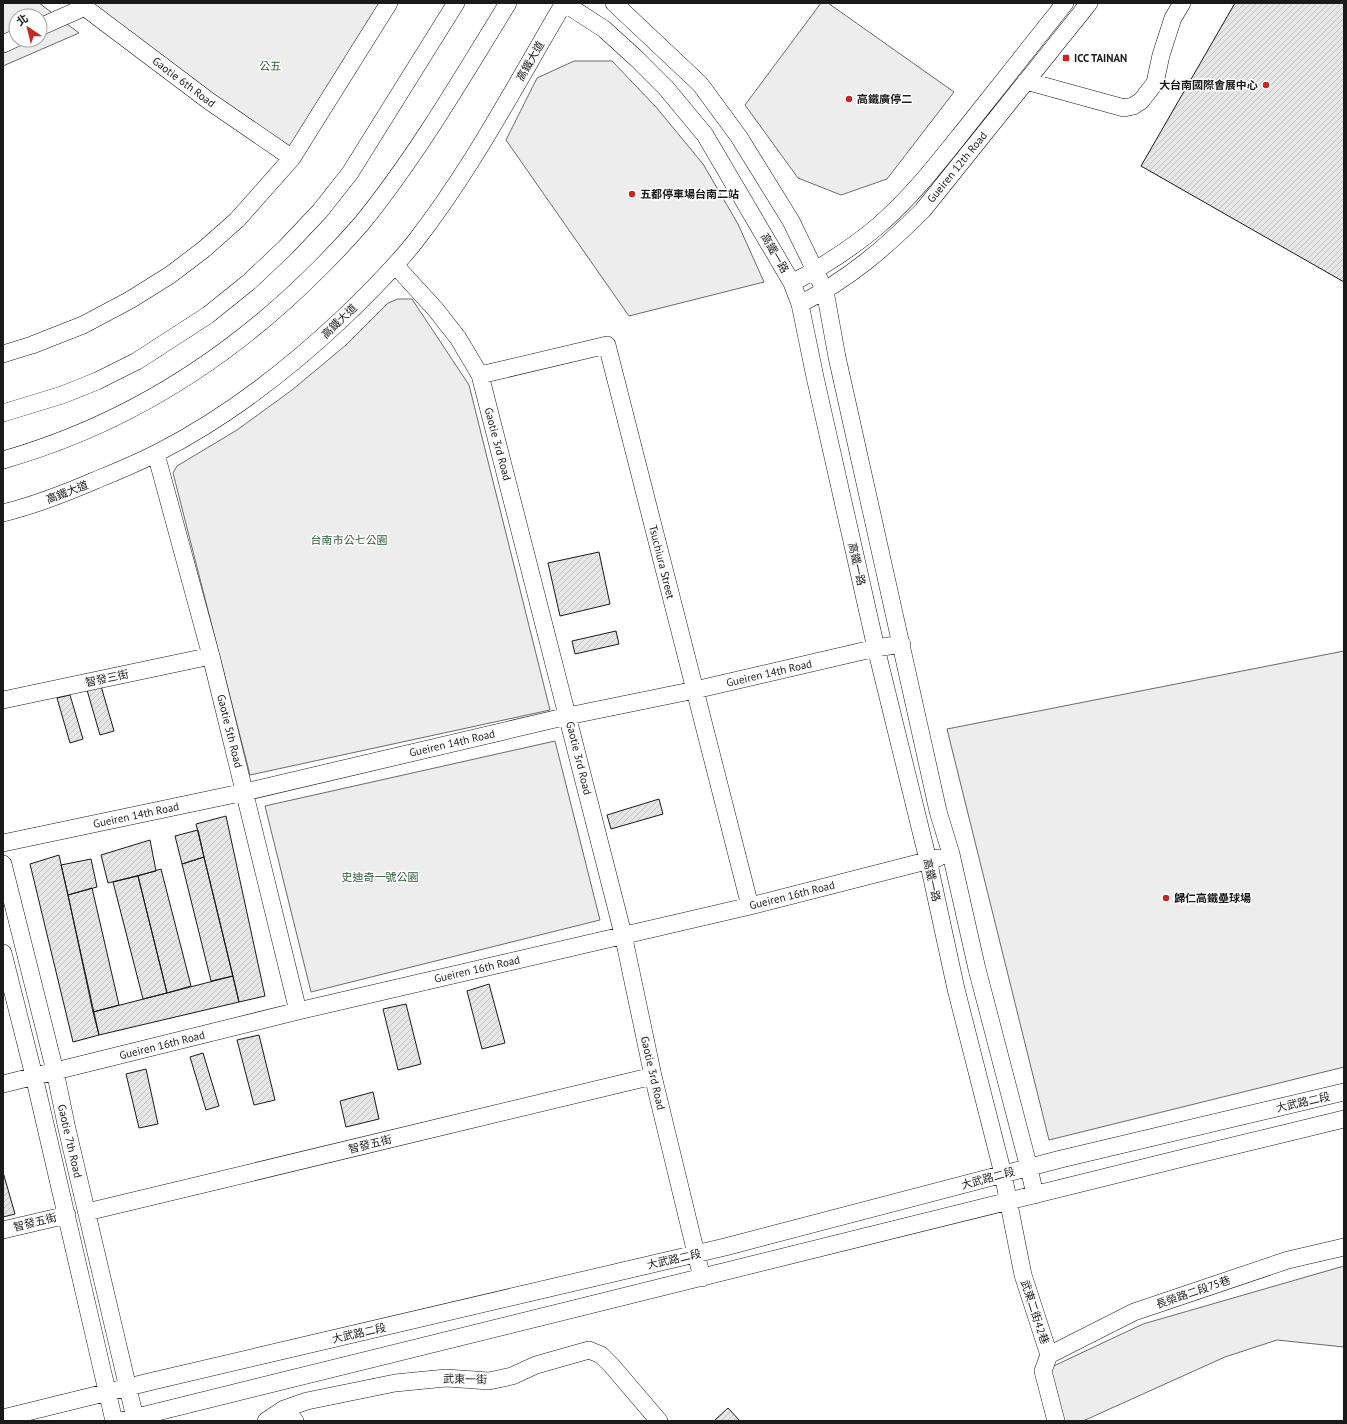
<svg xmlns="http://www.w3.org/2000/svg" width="1347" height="1424" font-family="'PT Sans','Noto Sans TC',sans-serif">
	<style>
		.built { fill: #ededed; stroke: #6a6a6a; fill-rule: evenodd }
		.building { fill: url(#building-hatch); stroke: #1a1a1a }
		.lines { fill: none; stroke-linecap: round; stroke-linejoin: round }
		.minor-casing { stroke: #1a1a1a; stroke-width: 18 }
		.minor { stroke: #fff; stroke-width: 17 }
		.poi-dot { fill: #c62828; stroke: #fff; stroke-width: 1.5 }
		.labels { text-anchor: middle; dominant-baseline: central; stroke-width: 3; stroke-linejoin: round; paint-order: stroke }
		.poi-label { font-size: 11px; font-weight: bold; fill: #1a1a1a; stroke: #fff; text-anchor: start }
		.street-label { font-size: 11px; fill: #1a1a1a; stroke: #fff }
		.park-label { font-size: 11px; fill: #2b5a34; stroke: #fff }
	</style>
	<defs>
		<pattern id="building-hatch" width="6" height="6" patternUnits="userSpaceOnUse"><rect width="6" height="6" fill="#e6e6e6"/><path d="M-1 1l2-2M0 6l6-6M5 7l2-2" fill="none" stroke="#c5c5c5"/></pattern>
	</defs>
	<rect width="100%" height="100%" fill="#fff"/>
	<path class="built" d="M6 3H39L79 33 3 66V4ZM16 16H40V40H16Z
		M76 3H384L287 156Z
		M821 3H828L954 92 887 179 841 195 798 178 745 105Z
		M574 61H612L656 107 703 164 738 224 764 282 629 316 506 140 537 78Z
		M398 299H412L469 385 550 710 250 775 173 473 177 466 237 430 292 390 346 345 388 303Z
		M1344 651V1067L1049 1140 947 729Z
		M555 741 600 920 311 992 265 806Z
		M1344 1266V1347L1277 1340 1225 1357 1083 1421H1057L1043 1371 1143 1324Z"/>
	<path class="building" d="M1235 3H1344V282L1141 166Z
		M599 552 610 604 560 616 548 563Z
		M616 631 619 644 575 654 572 641Z
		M101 686 114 731 100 735 87 690Z
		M70 695 83 739 70 743 57 698Z
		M659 799 663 814 611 829 607 815Z
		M226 816 265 996 239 1002 196 824Z
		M198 830 204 857 182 864 175 836Z
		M150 840 156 871 108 883 101 855Z
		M59 855 99 1035 73 1042 30 864Z
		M204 857 233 976 211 981 182 864Z
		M91 859 97 887 68 895 61 865Z
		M161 869 191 986 167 993 138 876Z
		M138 876 167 993 143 999 113 882Z
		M92 888 119 1005 93 1012 68 895Z
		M233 976 239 1002 99 1035 93 1012Z
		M489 984 505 1043 482 1049 467 991Z
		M406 1004 421 1064 398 1070 383 1009Z
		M259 1035 275 1100 254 1105 237 1040Z
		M203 1053 219 1106 206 1110 190 1057Z
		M146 1069 158 1124 139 1128 126 1074Z
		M373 1092 379 1119 346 1127 340 1101Z
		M3 1172 15 1214 3 1217Z
		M728 1408 740 1421H714Z"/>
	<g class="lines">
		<defs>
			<path id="minor" d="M79 3 209 101 292 158
				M564 3 604 29 637 59 666 88 705 135 792 283 800 304 815 377 876 648 928 860 956 989 1003 1174 1023 1275 1049 1355 1043 1371 1056 1421
				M614 3 700 84 739 137 791 221 825 291 837 357 938 811 951 854 977 969 1029 1168 1035 1195
				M40 27 85 7
				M3 44 16 38
				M1026 81 1124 108 1133 106 1141 101 1155 83 1161 55 1173 18 1182 3
				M395 265 436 310 458 338 480 375 623 934 653 1076 702 1278
				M792 283C822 267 852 248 878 226 913 196 940 160 969 124 1001 84 1033 43 1065 3
				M800 304C849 279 885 248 923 210L1089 3
				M3 354 32 345 83 325 130 300 170 275 203 250 237 220 292 158 389 3
				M480 375 607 345 750 906
				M3 413 62 395 97 381 137 361 208 315 249 282 285 248 320 211 350 173 456 3
				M156 454 211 656 298 1011
				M3 460C126 425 231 358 321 267 335 253 349 238 362 223 417 155 462 78 508 3
				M3 513C35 505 66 493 96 480 116 472 137 463 157 453 226 418 288 370 344 317 368 294 393 269 414 243 472 169 516 84 564 3
				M3 700 211 656
				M3 843 245 792 568 716 695 690 876 648 902 644
				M3 864 55 1071 67 1129 135 1418
				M3 953 34 1076 114 1421
				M3 1084 298 1011 750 906 938 858
				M87 1212 653 1076
				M3 1230 67 1215
				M1049 1355 1134 1312 1288 1260 1344 1247
				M284 1409 295 1421
				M3 1418 153 1381 725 1247 1061 1159 1344 1092
				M121 1421 1187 1157 1344 1119
				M266 1421 284 1409 307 1401 395 1383 446 1378 489 1381 512 1376 536 1365 589 1350 601 1355 612 1366 659 1421"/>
		</defs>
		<use href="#minor" class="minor-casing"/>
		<use href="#minor" class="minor"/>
	</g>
	<g class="poi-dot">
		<rect x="1062" y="54" width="8" height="8" rx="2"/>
		<circle cx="1266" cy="85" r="4"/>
		<circle cx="849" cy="99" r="4"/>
		<circle cx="632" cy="194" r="4"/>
		<circle cx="1166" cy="898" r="4"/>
	</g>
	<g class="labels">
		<g class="poi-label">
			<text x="1074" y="58">ICC TAINAN</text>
			<text x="1258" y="85" text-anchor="end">大台南國際會展中心</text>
			<text x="857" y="99">高鐵廣停二</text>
			<text x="640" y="194">五都停車場台南二站</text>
			<text x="1174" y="898">歸仁高鐵壘球場</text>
		</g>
		<g class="street-label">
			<text transform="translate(530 61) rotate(-60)">高鐵大道</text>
			<text transform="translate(184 82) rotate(37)">Gaotie 6th Road</text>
			<text transform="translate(957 167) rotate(-51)">Gueiren 12th Road</text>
			<text transform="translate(775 253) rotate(60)">高鐵一路</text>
			<text transform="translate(339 321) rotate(-44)">高鐵大道</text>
			<text transform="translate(498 444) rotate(75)">Gaotie 3rd Road</text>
			<text transform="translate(67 492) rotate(-21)">高鐵大道</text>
			<text transform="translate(662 562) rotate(76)">Tsuchiura Street</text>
			<text transform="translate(857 564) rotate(77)">高鐵一路</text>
			<text transform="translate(769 673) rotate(-13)">Gueiren 14th Road</text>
			<text transform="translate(107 678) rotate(-12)">智發三街</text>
			<text transform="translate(230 731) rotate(76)">Gaotie 5th Road</text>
			<text transform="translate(452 743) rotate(-13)">Gueiren 14th Road</text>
			<text transform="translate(579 758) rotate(76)">Gaotie 3rd Road</text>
			<text transform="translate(136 815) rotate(-12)">Gueiren 14th Road</text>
			<text transform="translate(932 880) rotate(77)">高鐵一路</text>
			<text transform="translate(792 895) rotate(-14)">Gueiren 16th Road</text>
			<text transform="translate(477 969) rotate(-13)">Gueiren 16th Road</text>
			<text transform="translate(162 1045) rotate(-14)">Gueiren 16th Road</text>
			<text transform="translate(653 1073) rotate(77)">Gaotie 3rd Road</text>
			<text transform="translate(1303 1102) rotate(-13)">大武路二段</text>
			<text transform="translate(70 1141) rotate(77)">Gaotie 7th Road</text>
			<text transform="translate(370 1144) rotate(-14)">智發五街</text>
			<text transform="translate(988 1178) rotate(-15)">大武路二段</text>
			<text transform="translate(35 1222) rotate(-14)">智發五街</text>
			<text transform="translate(674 1259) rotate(-13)">大武路二段</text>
			<text transform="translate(1193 1292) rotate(-19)">長榮路二段75巷</text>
			<text transform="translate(1035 1312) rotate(72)">武東二街42巷</text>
			<text transform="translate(359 1333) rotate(-13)">大武路二段</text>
			<text transform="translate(465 1379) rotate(1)">武東一街</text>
		</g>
		<g class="park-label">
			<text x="270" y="66">公五</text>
			<text x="349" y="540">台南市公七公園</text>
			<text x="380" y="877">史迪奇一號公園</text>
		</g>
	</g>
	<rect width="1347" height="1424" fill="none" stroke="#1a1a1a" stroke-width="8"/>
	<g transform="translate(28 28) rotate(325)"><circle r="19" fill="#ffffff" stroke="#a3a3a3"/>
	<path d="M0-3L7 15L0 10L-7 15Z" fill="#c62828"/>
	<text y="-6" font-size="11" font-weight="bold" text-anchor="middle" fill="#1a1a1a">北</text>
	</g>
</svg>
